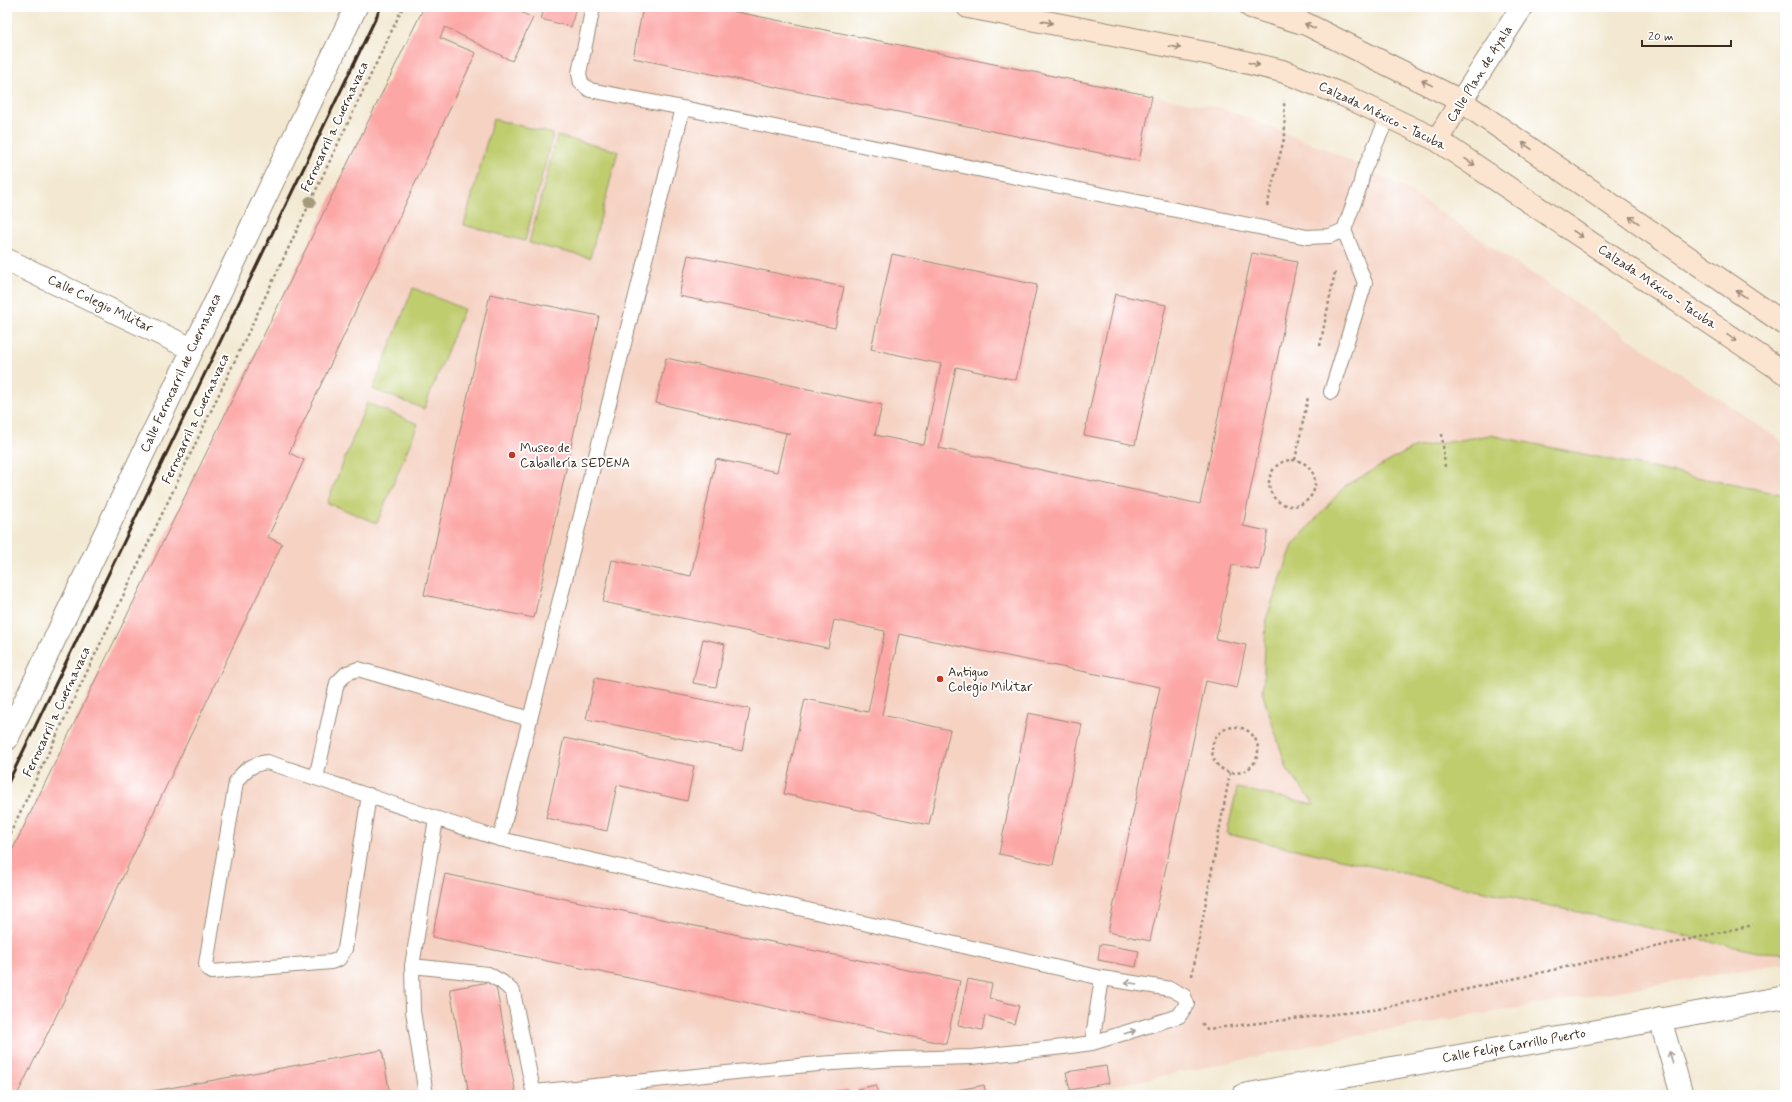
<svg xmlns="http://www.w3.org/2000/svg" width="1792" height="1102" font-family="Mynerve,sans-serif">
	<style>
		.built { fill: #f5d2c2 }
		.green { fill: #bfcd6e; stroke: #7d7c46 }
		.building { fill: #fca7a6 }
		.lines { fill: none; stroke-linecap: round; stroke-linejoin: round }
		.service-casing { stroke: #978a78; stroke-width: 16 }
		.minor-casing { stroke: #978a78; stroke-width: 24 }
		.tertiary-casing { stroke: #978a78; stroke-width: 24 }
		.secondary-casing { stroke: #978a78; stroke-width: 24 }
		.path { stroke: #978a78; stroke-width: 2.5; stroke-dasharray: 3 3; stroke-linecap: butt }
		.service { stroke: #fff; stroke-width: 14 }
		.minor { stroke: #fff; stroke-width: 22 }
		.tertiary { stroke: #fff; stroke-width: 22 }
		.secondary { stroke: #fce5d0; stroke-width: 22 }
		.rail { stroke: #3b2a1e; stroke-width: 3 }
		.tree { fill: #a49b7c }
		.oneway { stroke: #9c8877 }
		.oneway2 { stroke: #a79f9a }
		.poi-dot { fill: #c8321e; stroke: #fff; stroke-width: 1.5 }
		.labels { text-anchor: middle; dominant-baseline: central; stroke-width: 4; stroke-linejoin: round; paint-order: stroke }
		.street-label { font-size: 13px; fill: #3b2a1e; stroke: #fff }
		.poi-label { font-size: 13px; fill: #3b2a1e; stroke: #fff; text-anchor: start }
	</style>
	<rect width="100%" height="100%" fill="#fff"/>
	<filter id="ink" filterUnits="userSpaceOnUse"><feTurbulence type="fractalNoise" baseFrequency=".025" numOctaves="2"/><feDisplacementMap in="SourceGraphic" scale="8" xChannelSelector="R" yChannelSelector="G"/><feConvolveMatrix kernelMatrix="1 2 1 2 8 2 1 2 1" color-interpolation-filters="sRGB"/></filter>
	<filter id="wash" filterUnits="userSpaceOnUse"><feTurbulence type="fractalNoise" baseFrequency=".012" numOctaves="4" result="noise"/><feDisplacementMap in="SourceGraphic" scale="16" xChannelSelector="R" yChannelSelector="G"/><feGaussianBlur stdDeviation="0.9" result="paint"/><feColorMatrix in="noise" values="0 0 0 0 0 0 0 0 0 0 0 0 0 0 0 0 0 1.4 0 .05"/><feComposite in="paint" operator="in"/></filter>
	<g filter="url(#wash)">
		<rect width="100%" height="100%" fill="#f3e9d2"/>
		<path class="built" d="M424 7H712L1152 96 1222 108 1330 151 1403 187 1785 443V963L1387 1030 1070 1095H7V861Z"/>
		<path class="green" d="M493 119 553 134 525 241 464 225Z
			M557 136 618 151 590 258 529 243Z
			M413 288 464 309 424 409 373 389Z
			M367 403 418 424 377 523 327 503Z
			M1490 435 1785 495V953L1758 952 1227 834 1237 788 1315 805 1287 769 1263 695 1266 619 1293 545 1345 486 1413 448Z"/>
		<g id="blocks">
			<path class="building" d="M424 7H510L533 18 512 61 445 27 440 38 476 53 289 453 304 460 268 537 282 544 63 1002 17 1095H7V861Z
				M545 7H576L571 27 541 19Z
				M643 7H712L1152 96 1139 161 633 58Z
				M1252 253 1297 262 1243 526 1268 531 1259 570 1232 565 1216 639 1246 645 1237 688 1206 681 1150 941 1108 932 1160 687 899 634 882 715 950 730 929 825 784 794 805 699 868 712 885 631 834 620 828 648 603 602 612 560 691 576 716 459 777 472 786 433 791 434 656 403 666 358 882 405 875 435 924 445 941 364 871 349 892 254 1037 285 1016 380 956 367 939 448 1200 504Z
				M688 255 844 287 835 328 679 296Z
				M490 294 599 316 534 618 424 595Z
				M1115 294 1166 305 1135 445 1084 435Z
				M703 639 725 644 716 687 693 683Z
				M595 678 750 709 742 751 586 719Z
				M1028 713 1082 724 1053 865 999 854Z
				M564 738 694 766 687 801 617 785 607 831 546 818Z
				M445 874 960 981 946 1044 432 937Z
				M1100 944 1139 951 1136 967 1098 960Z
				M968 979 992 984 989 998 1019 1006 1014 1024 985 1015 982 1030 958 1025Z
				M495 981 516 1095H469L450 989Z
				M382 1050 390 1095H136V1094Z
				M1106 1066 1109 1083 1070 1090 1066 1072Z
				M876 1085 878 1095H859L857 1089Z
				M984 1085 986 1095H938L937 1094Z
				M847 1089 849 1095H820V1094Z"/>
		</g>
	</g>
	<g filter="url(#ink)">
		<use href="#blocks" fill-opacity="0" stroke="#978a78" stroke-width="1"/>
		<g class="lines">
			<defs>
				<path id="service" d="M593 7 579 73 581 83 590 90 683 108 1307 237 1330 236 1344 230 1360 186 1363 172 1388 117
					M1331 392 1365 283 1344 230
					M316 778 337 683 347 673 358 669 530 719
					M369 795 345 949 339 959 331 962 212 972 208 969 206 964 236 782C244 770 252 764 267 762 345 787 422 815 500 839L1102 978 1171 989 1184 996 1187 1004 1179 1016 1092 1043 1063 1047 972 1057 896 1059 818 1064 534 1092
					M500 839 683 108
					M412 966 488 974 502 982 513 992 534 1095
					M1092 1043 1102 978
					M426 1095 413 1011 412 966 436 819"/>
				<path id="minor" d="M7 260 192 349
					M7 739 356 7
					M1660 1019 1682 1095"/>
				<path id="tertiary" d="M1461 101 1522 7
					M1243 1095 1785 997"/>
				<path id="secondary" d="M968 7 1216 55 1282 71 1343 95 1437 140 1785 373
					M1251 7 1306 24 1461 101 1785 324
					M1437 140 1461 101"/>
			</defs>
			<use href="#service" class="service-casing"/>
			<use href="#minor" class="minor-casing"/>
			<use href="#tertiary" class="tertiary-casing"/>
			<use href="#secondary" class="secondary-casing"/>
			<path class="path" d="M1267 206 1285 135 1284 100
				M1320 346 1335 272
				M1442 434 1445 467
				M1269 483a23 23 0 1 1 46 0a23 23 0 1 1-46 0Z
				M1295 460 1308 397
				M1212 750a23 23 0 1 1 46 0a23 23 0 1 1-46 0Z
				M7 840 403 7
				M1192 976 1230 773
				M1202 1023 1207 1029 1379 1009 1753 925"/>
			<use href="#service" class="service"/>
			<use href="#minor" class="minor"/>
			<use href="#tertiary" class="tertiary"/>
			<use href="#secondary" class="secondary"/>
			<path class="rail" d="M7 785 381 7"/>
		</g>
		<circle class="tree" cx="310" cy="202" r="6"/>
		<defs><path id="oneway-shaft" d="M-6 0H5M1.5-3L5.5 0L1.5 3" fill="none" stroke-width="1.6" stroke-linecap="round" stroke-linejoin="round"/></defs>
		<g class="oneway">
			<use href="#oneway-shaft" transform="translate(1047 22) rotate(11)"/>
			<use href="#oneway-shaft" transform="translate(1310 26) rotate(-156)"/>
			<use href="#oneway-shaft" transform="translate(1175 47) rotate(11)"/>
			<use href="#oneway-shaft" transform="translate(1254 64) rotate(14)"/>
			<use href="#oneway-shaft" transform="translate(1427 83) rotate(-154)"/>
			<use href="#oneway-shaft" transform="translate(1527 146) rotate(-145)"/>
			<use href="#oneway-shaft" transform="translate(1470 162) rotate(34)"/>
			<use href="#oneway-shaft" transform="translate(1634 220) rotate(-145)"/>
			<use href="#oneway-shaft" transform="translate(1578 234) rotate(34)"/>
			<use href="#oneway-shaft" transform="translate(1741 294) rotate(-145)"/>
			<use href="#oneway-shaft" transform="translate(1732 338) rotate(34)"/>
		</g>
		<g class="oneway2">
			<use href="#oneway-shaft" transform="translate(1131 983) rotate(-171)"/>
			<use href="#oneway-shaft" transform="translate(1130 1032) rotate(-16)"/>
			<use href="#oneway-shaft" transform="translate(1671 1057) rotate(-106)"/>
		</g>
	</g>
	<g class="poi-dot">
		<circle cx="512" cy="455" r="4"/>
		<circle cx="940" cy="679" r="4"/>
	</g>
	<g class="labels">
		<g class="street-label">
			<text transform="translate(1480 74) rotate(-58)">Calle Plan de Ayala</text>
			<text transform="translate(1382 116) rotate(26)">Calzada México - Tacuba</text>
			<text transform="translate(335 127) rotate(-65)">Ferrocarril a Cuernavaca</text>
			<text transform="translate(1657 287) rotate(34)">Calzada México - Tacuba</text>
			<text transform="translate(100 304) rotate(26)">Calle Colegio Militar</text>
			<text transform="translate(181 373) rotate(-65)">Calle Ferrocarril de Cuernavaca</text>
			<text transform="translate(196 419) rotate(-65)">Ferrocarril a Cuernavaca</text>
			<text transform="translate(57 712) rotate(-65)">Ferrocarril a Cuernavaca</text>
			<text transform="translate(1514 1046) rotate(-10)">Calle Felipe Carrillo Puerto</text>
		</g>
		<g class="poi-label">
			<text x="520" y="448">Museo de<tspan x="520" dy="15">Caballería SEDENA</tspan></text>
			<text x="948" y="672">Antiguo<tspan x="948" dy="15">Colegio Militar</tspan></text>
		</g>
	</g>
	<rect width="1792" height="1102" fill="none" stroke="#fff" stroke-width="24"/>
	<path d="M1642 40v6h89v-6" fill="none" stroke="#3b2a1e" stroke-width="2"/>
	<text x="1648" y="40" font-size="12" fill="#3b2a1e" stroke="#ffffff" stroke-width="3" paint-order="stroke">20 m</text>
</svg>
